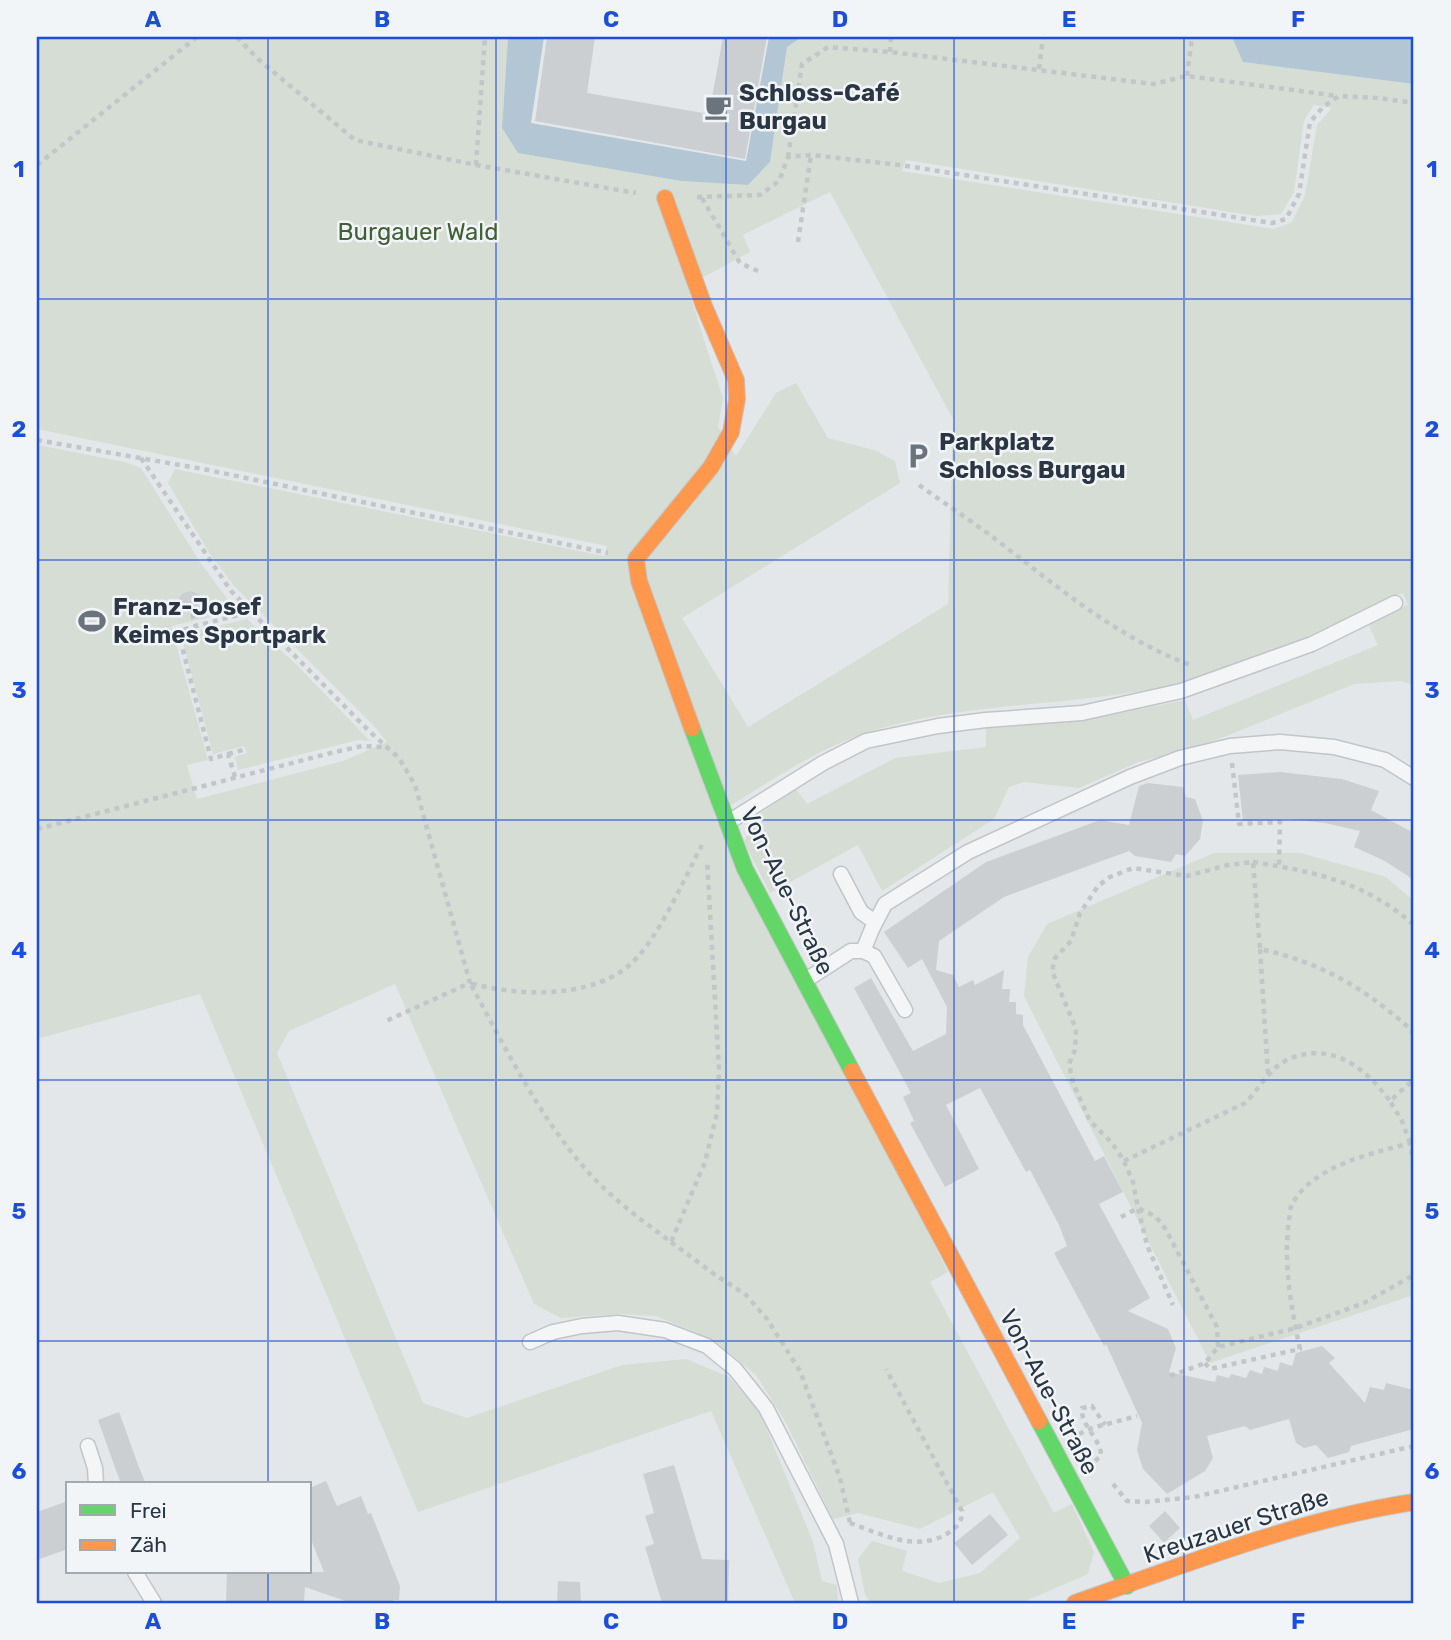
<svg xmlns="http://www.w3.org/2000/svg" width="1451" height="1640" font-family="Rubik,sans-serif">
	<style>
		.green { fill: #d5ddd4; fill-rule: evenodd }
		.water { fill: #b2c6d4 }
		.building { fill: #cccfd1 }
		.lines { fill: none; stroke-linecap: round; stroke-linejoin: round }
		.lane-casing { stroke: #c2c5c7; stroke-width: 17 }
		.fast-casing { stroke: #c2c5c7; stroke-width: 18 }
		.slow-casing { stroke: #c2c5c7; stroke-width: 18 }
		.path { stroke: #c3c6c9; stroke-width: 4.5; stroke-dasharray: 5 5; stroke-linecap: butt }
		.lane { stroke: #f3f5f6; stroke-width: 14 }
		.fast { stroke: #63d668; stroke-width: 16 }
		.slow { stroke: #ff974d; stroke-width: 16 }
		.grid { fill: none; stroke: #1d4ed8; stroke-width: 2; stroke-opacity: 0.55 }
		.labels { text-anchor: middle; dominant-baseline: central; stroke-width: 5; stroke-linejoin: round; paint-order: stroke }
		.poi-label { font-size: 24px; font-weight: bold; fill: #2a3643; stroke: #f2f5f8; text-anchor: start }
		.park-label { font-size: 24px; fill: #426037; stroke: #f2f5f8 }
		.street-label { font-size: 24px; fill: #2a3643; stroke: #f2f5f8 }
		.neatline { fill: none; stroke: #1d4ed8; stroke-width: 2.5 }
		.grid-label { font-size: 23px; text-anchor: middle; font-weight: bold; fill: #1d4ed8 }
	</style>
	<rect width="100%" height="100%" fill="#e4e7e9"/>
	<path class="green" d="M37 37H508L502 128 518 153 681 181 748 185 770 161 787 47 802 37H1232L1244 62 1414 84V685L1401 681 1354 684 1229 735 1189 750 1138 762 1079 788 1024 782 1009 787 994 819 882 891 858 845 770 893 744 842 758 815 796 789 807 804 895 758 986 747V728L1082 721 1185 700 1193 720 1378 645 1369 626 1381 614 1408 605 1403 593C1378 600 1354 615 1330 626 1282 648 1229 672 1177 684 1073 708 965 700 863 734 810 752 763 787 714 815L948 1272 930 1282 1054 1513 1072 1504 1094 1552 1088 1574 1021 1603H871L865 1594 858 1559 872 1541 907 1551 902 1571 939 1583 980 1573 1020 1538 993 1492 920 1529 858 1513 833 1519 785 1421 756 1375 714 1340 656 1316 621 1314 561 1318 534 1304 395 984 289 1031 277 1053 423 1403 467 1418 622 1365 686 1359 729 1377 760 1413 813 1542 822 1581 837 1585 838 1603H795L711 1411 418 1512 200 994 37 1039V445L125 462 141 468 200 562 236 611 171 626 208 760 187 765 197 799 343 761 387 742 373 725 235 587 210 554 168 483 175 469 604 556 607 546 37 429ZM1314 105 1332 108 1317 125 1305 195 1292 222 1274 229 902 171 906 160 1256 216 1281 214 1294 192 1304 121ZM830 192 953 419 948 604 748 727 682 618 900 483 895 461 874 450 828 438 796 383 776 393 736 456 718 427 723 399 687 286 750 252 743 235Z
		M247 619 298 666 370 741 358 740 238 770 235 757 247 753 244 746 213 754 181 635Z
		M1214 853H1301L1386 877 1414 901V1295L1210 1363 1024 996 1028 957 1047 924Z"/>
	<path class="water" d="M508 37H544L531 123 746 161 769 37H802L787 47 770 162 748 185 681 181 518 153 502 128Z
		M1232 37H1414V84L1243 62Z"/>
	<path class="building" d="M547 37H595L587 93 709 114 723 37H767L745 159 535 121Z
		M191 591 205 597 195 609 188 611 180 607 178 599 183 593Z
		M1280 772 1342 779 1379 791 1371 810 1414 833V880L1383 860 1354 847 1360 831 1325 823 1289 819 1243 821 1238 775Z
		M1148 783 1183 787 1186 797 1195 799 1203 821 1200 839 1185 856 1176 854 1171 862 1135 856 1129 851 1004 897 939 941 936 970 953 975 959 987 973 980 975 985 1004 970 1002 989H1010L1009 1002H1016V1014L1023 1015V1025L1095 1161 1104 1156 1123 1192 1099 1204 1150 1298 1128 1311 1168 1329 1176 1348 1169 1372 1215 1382 1217 1375 1229 1378 1231 1374 1246 1378 1250 1370 1262 1374 1264 1367 1278 1371 1280 1362 1292 1366 1296 1353 1322 1346 1335 1358 1329 1363 1365 1403 1370 1387 1384 1390 1386 1383 1414 1390V1429L1351 1446 1349 1452 1328 1458 1316 1445 1304 1448 1296 1443 1289 1419 1250 1430 1245 1426 1207 1436 1213 1458 1205 1471 1167 1494 1143 1469 1137 1450 1142 1423 1106 1344 1104 1346 1054 1253 1067 1246 1059 1225 1030 1170 1026 1172 980 1088 946 1105 979 1169 945 1187 910 1123 914 1121 903 1097 911 1093 854 988 871 978 913 1051 946 1034 947 1007 922 959 908 968 884 932 986 862 1100 820 1129 825 1139 786Z
		M119 1412 140 1470 146 1484H121L98 1420Z
		M674 1465 702 1559 729 1560 728 1603H662L645 1547 654 1544 645 1516 654 1513 643 1474Z
		M326 1481 337 1506 361 1496 368 1514 371 1513 400 1586 399 1600H393V1603H351L305 1587 304 1603H226L227 1572H324L310 1537V1488Z
		M68 1501V1549L37 1560V1512Z
		M1165 1511 1180 1528 1164 1543 1149 1526Z
		M990 1514 1008 1535 972 1565 954 1543Z
		M558 1581 580 1582 581 1603H557Z"/>
	<g class="lines">
		<defs>
			<path id="lane" d="M727 823 823 763 866 741 938 726 986 720 1082 713 1181 691 1312 644 1395 603
				M841 874 861 912 875 922
				M863 951 872 929 885 904 968 852 1130 777 1180 758 1230 746 1280 742 1334 747 1385 760 1414 778
				M806 980 851 951H863L874 956 905 1010
				M530 1342 553 1332 582 1326 618 1323 665 1330 707 1346 735 1369 766 1408 836 1544 851 1603
				M88 1446 95 1468 96 1484
				M135 1572 154 1603"/>
			<path id="fast" d="M692 728 745 869 852 1071
				M1039 1421 1127 1586"/>
			<path id="slow" d="M665 198 704 306 736 380 737 399 731 432 711 467 636 559 639 581 692 728
				M852 1071 1039 1421
				M1075 1603C1187 1564 1296 1520 1414 1502"/>
		</defs>
		<use href="#lane" class="lane-casing"/>
		<use href="#fast" class="fast-casing"/>
		<use href="#slow" class="slow-casing"/>
		<path class="path" d="M237 37 259 60 355 140 476 165 636 193
			M890 52 891 37
			M1039 69 1043 37
			M1187 76 1192 37
			M788 157 802 64 828 47 890 52 1153 84 1187 76 1338 96
			M37 165 197 37
			M476 165 485 37
			M697 197 760 195 779 181 788 157 811 155 900 165 1272 223 1286 219 1299 194 1310 122 1323 107 1339 96 1379 98 1414 103
			M702 198 740 263 758 271
			M798 242 811 155
			M37 440 203 469 608 553
			M141 458 231 591 369 731 399 758 415 785 470 983 386 1021
			M919 485C944 503 970 520 994 538 1058 587 1117 638 1193 666
			M192 614 196 626
			M228 754 243 750
			M1232 763 1239 824 1280 822 1279 866
			M235 777 228 754 211 759 178 631 249 612
			M37 829 331 753 362 746 384 747
			M702 845C684 879 656 945 626 968 585 999 516 996 470 983 504 1045 536 1111 582 1165 608 1196 640 1219 671 1242L705 1162 717 1113 719 1069 707 860
			M1253 862C1316 872 1365 882 1414 925
			M1260 949 1268 1074
			M1410 1143 1402 1121 1390 1101 1414 1079
			M1124 1161 1245 1103C1259 1090 1269 1068 1287 1060 1330 1040 1365 1067 1390 1101
			M1121 1217 1138 1208 1147 1245 1173 1305
			M671 1242 714 1274 746 1295 767 1319 800 1371 840 1478 850 1523 848 1526
			M1218 1347 1217 1327 1165 1228 1155 1216 1138 1208 1133 1182 1124 1161 1112 1143 1090 1121 1073 1083 1069 1064 1075 1050 1076 1029 1052 971 1055 958 1071 941 1080 913 1098 886 1110 877 1133 868 1187 876 1228 865 1253 862 1260 949C1308 959 1353 981 1390 1012 1399 1019 1408 1026 1414 1034
			M1205 1363 1210 1369 1300 1349C1291 1307 1283 1263 1289 1220 1290 1215 1290 1208 1292 1204 1314 1165 1371 1154 1410 1143L1414 1167
			M1170 1376 1205 1363 1218 1347 1296 1328 1364 1303 1414 1275
			M1079 1434 1092 1428 1137 1416
			M1095 1461 1101 1456C1101 1438 1080 1426 1082 1408L1092 1406 1105 1425
			M1113 1484 1127 1501 1146 1502 1194 1497 1414 1446
			M850 1523C881 1534 917 1553 948 1533 957 1527 962 1523 962 1511L886 1369"/>
		<use href="#lane" class="lane"/>
		<use href="#fast" class="fast"/>
		<use href="#slow" class="slow"/>
	</g>
	<path class="grid" d="M268 37V1484M496 37V1603M726 37V1603M954 37V1603M1184 37V1603M37 299H1414M37 560H1414M37 820H1414M37 1080H1414M37 1341H1414M268 1572V1603"/>
	<defs>
		<symbol id="cafe-bare" viewBox="-9 -9 18 18"><path d="M-5.5-4.5H6V0H3Q3 3.5 0 3.5H-2.5Q-5.5 3.5-5.5 0ZM3-3.2v2h1.7v-2ZM-6 4.5H4V6H-6Z" fill="#6b747d" stroke="#f2f5f8" stroke-width="2.5" paint-order="stroke"/></symbol>
		<symbol id="parking-bare" viewBox="-9 -9 18 18"><path d="M-3.5-5.5H1a3.5 3.5 0 0 1 0 7H-1V5.5H-3.5ZM-1-3.4V-.6H.8a1.4 1.4 0 0 0 0-2.8Z" fill="#6b747d" stroke="#f2f5f8" stroke-width="2.5" paint-order="stroke"/></symbol>
		<symbol id="stadium-bare" viewBox="-9 -9 18 18"><path d="M0-5a6.5 5 0 1 0 0 10a6.5 5 0 1 0 0-10ZM-3.5-1.8h7v3.6h-7Z" fill="#6b747d" stroke="#f2f5f8" stroke-width="2.5" paint-order="stroke"/></symbol>
	</defs>
	<g fill-rule="evenodd">
		<use href="#cafe-bare" x="699" y="88" width="38" height="38"/>
		<use href="#parking-bare" x="899" y="437" width="38" height="38"/>
		<use href="#stadium-bare" x="73" y="602" width="38" height="38"/>
	</g>
	<g class="labels">
		<g class="poi-label">
			<text x="739" y="93">Schloss-Café<tspan x="739" dy="28">Burgau</tspan></text>
			<text x="939" y="442">Parkplatz<tspan x="939" dy="28">Schloss Burgau</tspan></text>
			<text x="113" y="607">Franz-Josef<tspan x="113" dy="28">Keimes Sportpark</tspan></text>
		</g>
		<g class="park-label">
			<text x="418" y="232">Burgauer Wald</text>
		</g>
		<g class="street-label">
			<text transform="translate(787 891) rotate(64)">Von-Aue-Straße</text>
			<text transform="translate(1049 1392) rotate(62)">Von-Aue-Straße</text>
			<text transform="translate(1236 1526) rotate(-18)">Kreuzauer Straße</text>
		</g>
	</g>
	<rect width="1451" height="1640" fill="none" stroke="#f2f5f8" stroke-width="77"/>
	<rect x="66" y="1482" width="245" height="91" fill="#f2f5f8" stroke="#a2a9b0" stroke-width="2"/>
	<rect x="80" y="1505" width="35" height="10" fill="#63d668" stroke="#a2a9b0" stroke-width="2"/>
	<text x="130" y="1518" font-size="21" fill="#2a3643">Frei</text>
	<rect x="80" y="1540" width="35" height="10" fill="#ff974d" stroke="#a2a9b0" stroke-width="2"/>
	<text x="130" y="1552" font-size="21" fill="#2a3643">Zäh</text>
	<rect x="38" y="38" width="1374" height="1564" class="neatline"/>
	<g class="grid-label">
		<text x="153" y="27">A</text>
		<text x="382" y="27">B</text>
		<text x="611" y="27">C</text>
		<text x="840" y="27">D</text>
		<text x="1069" y="27">E</text>
		<text x="1298" y="27">F</text>
		<text x="19" y="177">1</text>
		<text x="1432" y="177">1</text>
		<text x="19" y="437">2</text>
		<text x="1432" y="437">2</text>
		<text x="19" y="698">3</text>
		<text x="1432" y="698">3</text>
		<text x="19" y="958">4</text>
		<text x="1432" y="958">4</text>
		<text x="19" y="1219">5</text>
		<text x="1432" y="1219">5</text>
		<text x="19" y="1479">6</text>
		<text x="1432" y="1479">6</text>
		<text x="153" y="1629">A</text>
		<text x="382" y="1629">B</text>
		<text x="611" y="1629">C</text>
		<text x="840" y="1629">D</text>
		<text x="1069" y="1629">E</text>
		<text x="1298" y="1629">F</text>
	</g>
</svg>
